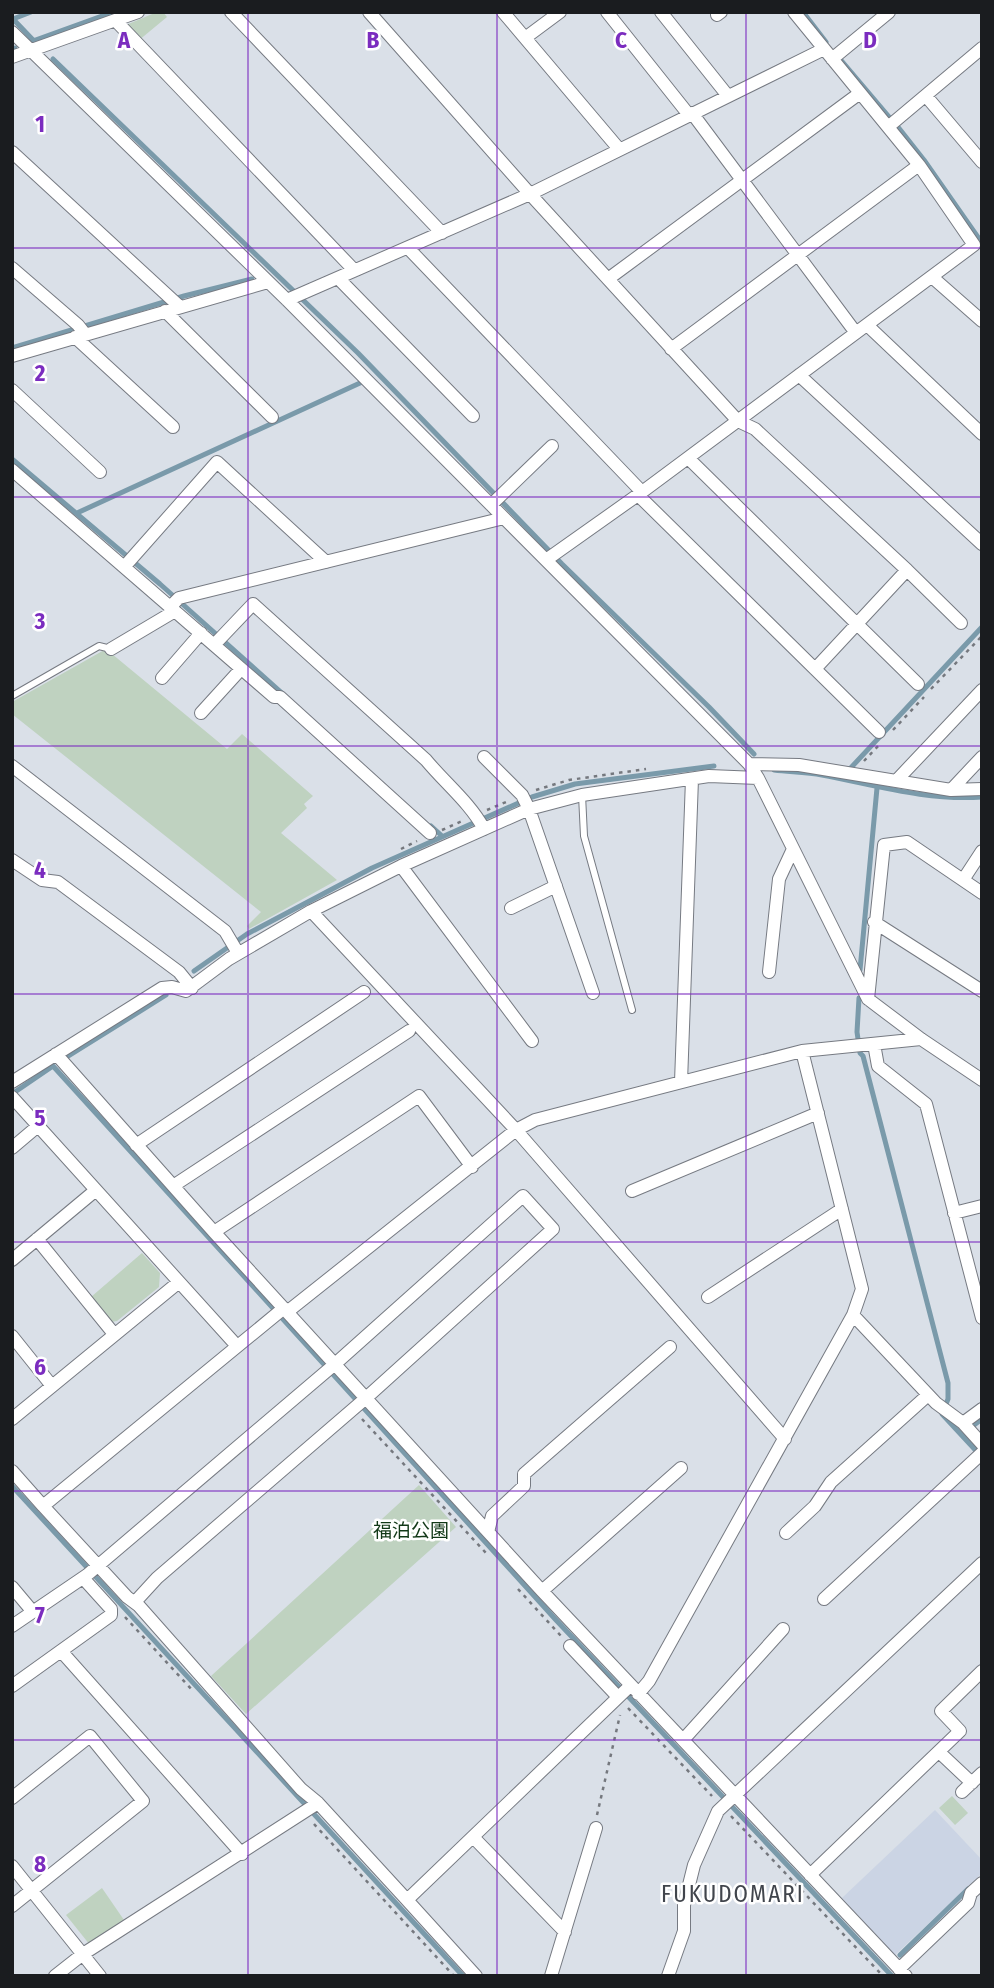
<svg xmlns="http://www.w3.org/2000/svg" width="994" height="1988" font-family="'Fira Sans Condensed','Noto Sans JP',sans-serif">
	<style>
		.built { fill: #cbd4e4 }
		.green { fill: #bfd2c0 }
		.lines { fill: none; stroke-linecap: round; stroke-linejoin: round }
		.stream { stroke: #7a9aaa; stroke-width: 5 }
		.service-casing { stroke: #767a82; stroke-width: 8 }
		.minor-casing { stroke: #767a82; stroke-width: 14 }
		.path { stroke: #75787e; stroke-width: 2.5; stroke-dasharray: 3.5 5; stroke-linecap: butt }
		.service { stroke: #fff; stroke-width: 6 }
		.minor { stroke: #fff; stroke-width: 12 }
		.grid { fill: none; stroke: #7b2cbf; stroke-width: 2; stroke-opacity: 0.55 }
		.labels { text-anchor: middle; dominant-baseline: central; stroke-width: 5; stroke-linejoin: round; paint-order: stroke }
		.park-label { font-size: 19px; fill: #113817; stroke: #fff }
		.quarter-label { font-size: 23px; letter-spacing: 2px; fill: #41454c; stroke: #fff }
		.grid-label { font-size: 23px; text-anchor: middle; font-weight: bold; fill: #7b2cbf; stroke: #fff; stroke-width: 5; stroke-linejoin: round; paint-order: stroke }
	</style>
	<rect width="100%" height="100%" fill="#dae0e8"/>
	<path class="built" d="M935 1810 982 1860V1873L895 1955 842 1898Z"/>
	<path class="green" d="M157 12H163L167 17 138 41 126 25Z
		M106 649 227 749 242 734 313 796 304 804 307 808 281 833 337 880 249 929 247 926 261 912 12 714V702Z
		M142 1253 160 1273 159 1287 117 1321 111 1322 91 1297Z
		M419 1485 456 1527 246 1714 211 1676Z
		M952 1796 968 1813 955 1825 939 1808Z
		M102 1888 124 1920 90 1945 66 1915Z"/>
	<g class="lines">
		<path class="stream" d="M31 12 13 19 34 41
			M803 12 826 42
			M30 42 113 12
			M12 49 15 48
			M53 59 358 353 562 564 709 707 754 754
			M840 59 890 118
			M898 127 924 160 982 243
			M12 348 184 296 252 279
			M12 459 160 584 283 694
			M77 513 360 383
			M774 770C790 772 806 772 822 775 875 785 927 801 982 797
			M846 773 982 627
			M431 826 442 836
			M860 970 877 788
			M194 971 247 934 372 868 532 797 575 784 714 766
			M859 998 857 1032 860 1053 863 1056 948 1383V1399L942 1414 980 1455
			M62 1060 166 995
			M12 1094 53 1066 556 1620 892 1976
			M974 1425 982 1419
			M12 1486 463 1976
			M900 1955 968 1889"/>
		<defs>
			<path id="service" d="M12 696 99 646 111 649
				M582 795 584 836 632 1010"/>
			<path id="minor" d="M231 12 442 233
				M369 12 530 194 738 421 755 429 907 570 961 623
				M503 12 619 149
				M607 12 689 115
				M661 12 728 96
				M717 15 721 12
				M115 20 354 270
				M12 32 287 300 749 764 758 778 868 999 921 1039 982 1080
				M525 38 560 12
				M12 57 138 12
				M832 59 889 12
				M926 96 982 162
				M692 113 856 333
				M888 127 982 48
				M12 152 179 306
				M408 248 642 492
				M12 268 78 325 85 334
				M932 277 982 321
				M338 278 473 416
				M608 279 860 93
				M287 300 530 194 824 49
				M165 311 272 417
				M867 325 982 434
				M75 337 173 427
				M671 349 919 165
				M12 356 268 282
				M799 375 982 544
				M12 390 100 472
				M688 458 918 684
				M12 470 274 697H280L430 833
				M638 495 879 732
				M491 505 552 446
				M546 560 642 492 974 245 919 165 794 12
				M125 566 217 462 326 562
				M171 606 179 598 504 518
				M214 645 253 604 426 760C445 783 470 803 484 829
				M111 649 175 611
				M815 669 907 570
				M162 678 201 633
				M201 713 241 669
				M484 757 522 795 529 809 593 993
				M749 764 799 765 951 790 982 789
				M12 766 225 931 238 953
				M896 781 982 690
				M951 790 982 757
				M12 860 42 880 58 882 179 972 192 988
				M401 866 532 1041
				M963 880 982 851
				M511 908 556 886
				M311 911 516 1130 785 1439
				M874 922 982 991
				M769 972 779 879 793 849
				M868 999 884 845 907 842 982 893
				M874 1044 878 1066 926 1104 982 1318
				M56 1054 214 1232 542 1591 906 1976
				M12 1082 162 988 172 987 186 991 229 959 311 911 401 866 529 809 582 795 709 776 758 778
				M681 1082 692 779
				M12 1097 237 1346
				M136 1145 364 992
				M12 1148 38 1126
				M173 1186 409 1031
				M632 1191 818 1113
				M954 1213 982 1206
				M214 1232 419 1096 472 1167
				M37 1239 114 1334
				M12 1260 96 1190
				M708 1297 842 1209
				M287 1312 516 1130 535 1120 802 1051 921 1039
				M853 1315 936 1403 963 1423 982 1444
				M12 1336 52 1386
				M12 1419 179 1282
				M963 1423 982 1409
				M12 1471 43 1506 284 1308
				M43 1506 127 1597 139 1606 301 1789 318 1803 407 1900
				M488 1532 492 1516 524 1486V1474L670 1347
				M786 1533 815 1506 831 1482 928 1395
				M12 1587 33 1612
				M542 1591 681 1468
				M824 1599 982 1453
				M12 1626 87 1575 335 1364 523 1196 553 1229 366 1398 157 1578 135 1602
				M570 1646 618 1697
				M61 1651 242 1854
				M12 1686 111 1615V1609L83 1578
				M638 1694 649 1681 853 1315 862 1289 802 1051
				M683 1740 783 1629
				M939 1752 972 1783
				M962 1792 982 1773
				M12 1798 90 1736 143 1801 12 1906
				M474 1838 565 1932
				M12 1866 100 1976
				M810 1875 960 1731 941 1711 982 1671
				M899 1969 968 1903 971 1893 982 1883
				M55 1976 83 1954 318 1803
				M476 1976 407 1900 630 1686
				M551 1976 596 1828
				M668 1976 684 1931V1905L694 1865 718 1811 982 1563"/>
		</defs>
		<use href="#service" class="service-casing"/>
		<use href="#minor" class="minor-casing"/>
		<path class="path" d="M931 689 982 636
			M893 730 924 697
			M864 761 879 745
			M536 790 569 780 646 769
			M487 810 506 802
			M442 830 462 821
			M401 849 417 841
			M362 1419 486 1553
			M518 1589 561 1636
			M125 1617 194 1692
			M628 1708 712 1796
			M597 1815 620 1715
			M731 1816 883 1976
			M314 1824 454 1976"/>
		<use href="#service" class="service"/>
		<use href="#minor" class="minor"/>
	</g>
	<path class="grid" d="M248 12V1976M497 12V1976M746 12V1976M12 248H982M12 497H982M12 746H982M12 994H982M12 1242H982M12 1491H982M12 1740H982"/>
	<g class="labels">
		<g class="park-label">
			<text x="411" y="1530">福泊公園</text>
		</g>
		<g class="quarter-label">
			<text x="733" y="1894">FUKUDOMARI</text>
		</g>
	</g>
	<g class="grid-label">
		<text x="124" y="48">A</text>
		<text x="373" y="48">B</text>
		<text x="621" y="48">C</text>
		<text x="870" y="48">D</text>
		<text x="40" y="132">1</text>
		<text x="40" y="381">2</text>
		<text x="40" y="629">3</text>
		<text x="40" y="878">4</text>
		<text x="40" y="1126">5</text>
		<text x="40" y="1375">6</text>
		<text x="40" y="1623">7</text>
		<text x="40" y="1872">8</text>
	</g>
	<rect width="994" height="1988" fill="none" stroke="#1a1c1f" stroke-width="28"/>
</svg>
